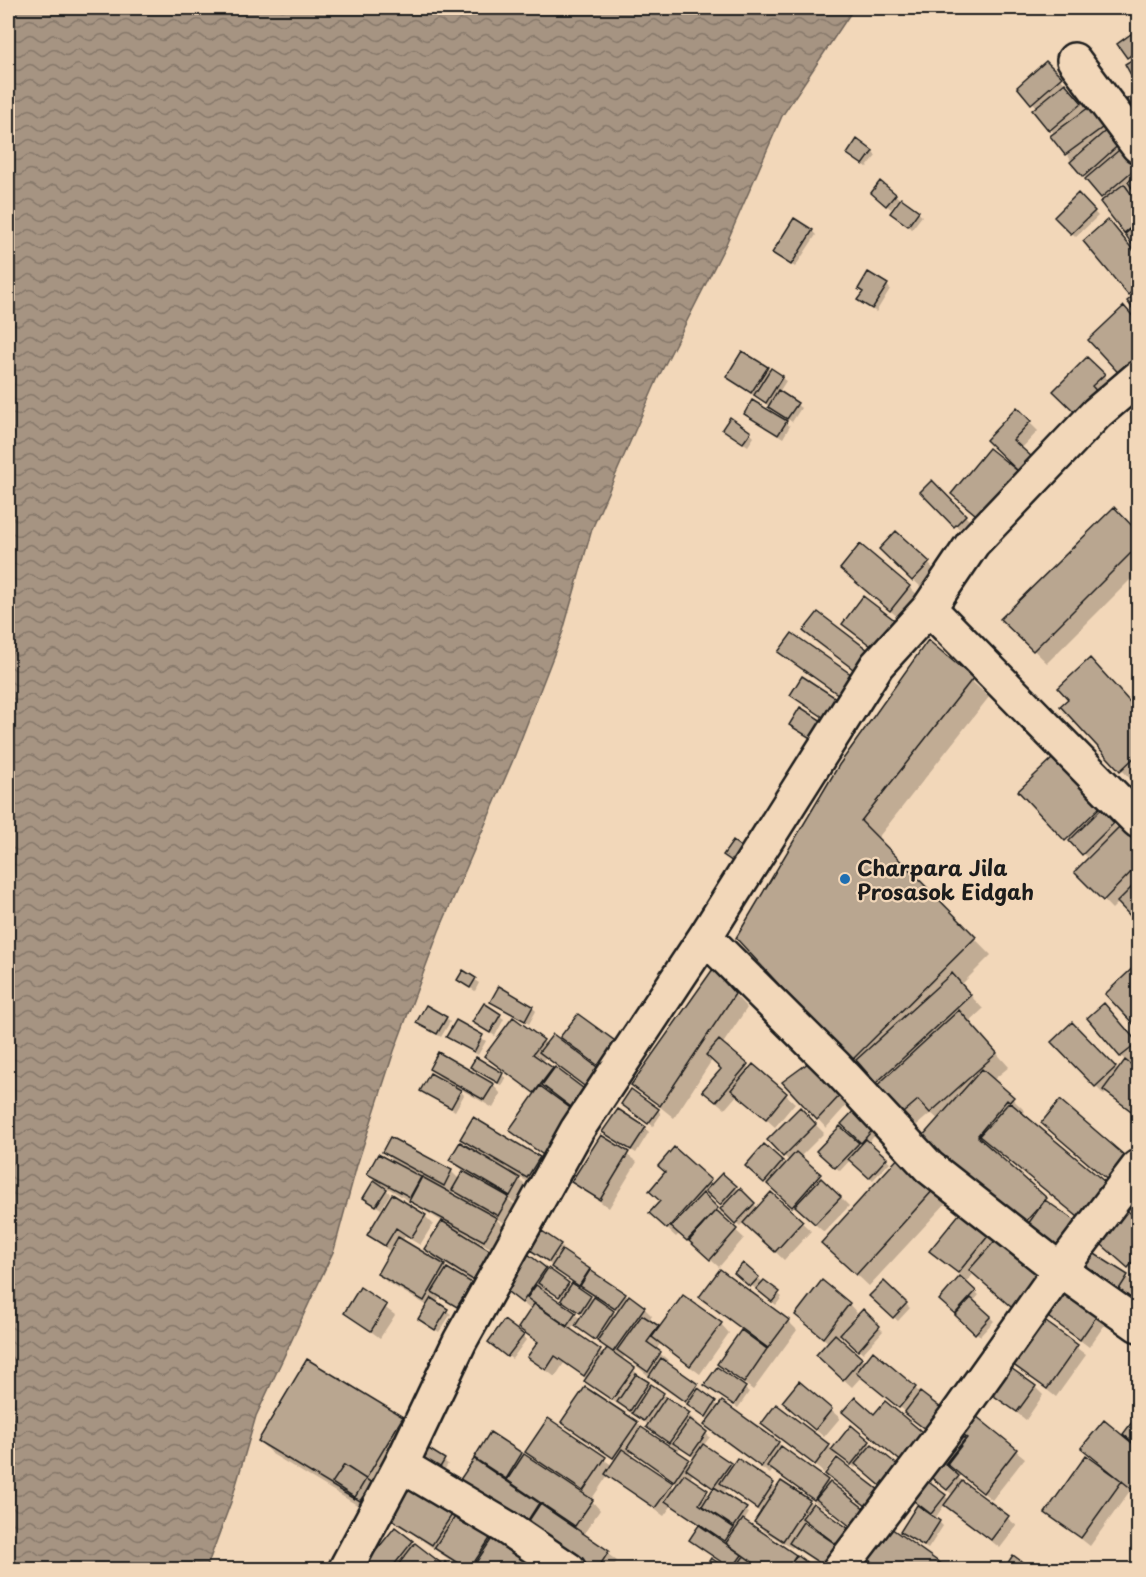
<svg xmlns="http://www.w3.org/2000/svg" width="1146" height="1577" font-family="'Playpen Sans',sans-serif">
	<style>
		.water { fill: url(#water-waves); stroke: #6f6459; stroke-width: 1.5 }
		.shadow { fill: #0003; fill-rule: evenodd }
		.building { fill: #b9a690; stroke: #1c1c1c; stroke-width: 1.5 }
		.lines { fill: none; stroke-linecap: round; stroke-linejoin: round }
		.minor-casing { stroke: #1c1c1c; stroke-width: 38 }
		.minor { stroke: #f2d7b9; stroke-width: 33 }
		.poi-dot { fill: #1f6fb2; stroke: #f2d7b9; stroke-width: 2 }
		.labels { text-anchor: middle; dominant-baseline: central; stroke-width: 4.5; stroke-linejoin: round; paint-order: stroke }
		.poi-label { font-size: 21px; font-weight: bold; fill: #1c1c1c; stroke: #f2d7b9; text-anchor: start }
	</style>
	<defs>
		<pattern id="water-waves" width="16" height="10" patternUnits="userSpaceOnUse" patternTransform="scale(1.5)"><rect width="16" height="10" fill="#a69482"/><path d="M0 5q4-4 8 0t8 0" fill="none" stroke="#86786a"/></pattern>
	</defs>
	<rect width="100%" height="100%" fill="#f2d7b9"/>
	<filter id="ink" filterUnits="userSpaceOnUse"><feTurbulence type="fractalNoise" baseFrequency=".0167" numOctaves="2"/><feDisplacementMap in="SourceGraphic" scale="12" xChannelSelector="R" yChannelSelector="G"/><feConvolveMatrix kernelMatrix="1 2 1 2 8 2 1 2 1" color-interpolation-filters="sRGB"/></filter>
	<g filter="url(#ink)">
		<path class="water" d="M8 8H854L782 116 726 244 657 380 592 529 563 631 513 760 439 931 394 1051 357 1165 334 1250 256 1416 231 1502 206 1569H8Z"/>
		<path class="shadow" d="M1138 31V85L1127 64 1132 61 1119 44Z
			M1046 63 1138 162V194L1133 187 1129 190 1138 202V250L1105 200 1072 162 1037 107 1019 87Z
			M872 152 876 156 867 167 853 157Z
			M895 195 922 216 912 229 895 217 899 202 897 201 891 209 876 197Z
			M1078 195 1098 216 1076 237 1056 217Z
			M1116 230 1138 256V312L1129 302 1133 298 1129 294Z
			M812 231 816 235 795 267 778 256Z
			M887 285 890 289 876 312 859 300 864 293 860 289Z
			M1124 308 1138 323V385Z
			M1087 359 1112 384 1091 427Z
			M767 368 786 381 779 392 801 408 792 422 731 380Z
			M1017 410 1038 431 1021 449 1039 466 1028 478 988 440Z
			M746 414 786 423 790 426 783 438Z
			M728 433H750L754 437 748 446Z
			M932 482 969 520 959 529 922 492Z
			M1114 509 1138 534V572L1047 663 1002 619Z
			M896 533 937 572 922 588 881 549Z
			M850 577 909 587 918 595 899 618Z
			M792 635 851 704 780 652Z
			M929 642 989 697 877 839 991 955 961 985 983 1009 969 1022 1009 1067 993 1080 1025 1111 1022 1115 1138 1222V1275L1103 1246 1098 1234 999 1153 997 1155 1055 1208 1067 1266 935 1152 939 1120 931 1113 911 1130 880 1084 871 1074 868 1078 737 938Z
			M1103 673 1138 712V779L1134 783 1063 706Z
			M803 678 835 726 792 694Z
			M1053 760 1119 830 1122 826 1138 842V922L1119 902 1112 909 1076 872 1099 850 1096 848 1087 857 1021 791Z
			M1138 965V1028L1108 994Z
			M713 971 747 1008 722 1045 750 1069 753 1066 795 1103 775 1127 738 1094 725 1109 713 1099 722 1069 712 1060 674 1118 633 1085Z
			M463 972 479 983 475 991 459 980Z
			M492 1002 532 1007 536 1011 529 1024Z
			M484 1005 504 1019 495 1036 474 1022Z
			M1112 1013 1138 1044V1057L1129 1065 1138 1072V1117L1107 1092 1104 1095 1053 1042 1072 1024 1119 1071 1126 1061 1121 1056Z
			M446 1018 450 1022 441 1037 418 1023Z
			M457 1022 486 1041 478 1055 448 1037Z
			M543 1041 592 1092 546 1057 542 1062 590 1096 555 1164 511 1130 536 1095 486 1056Z
			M476 1059 506 1078 502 1086 472 1067Z
			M815 1060 852 1099 826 1128 784 1082Z
			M431 1068 493 1085 501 1094 493 1108 457 1087 464 1095 455 1111 422 1090 443 1080Z
			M627 1107 658 1110 661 1114 653 1126Z
			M800 1109 824 1133 800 1157 849 1206 824 1232 747 1166 765 1146 786 1165 789 1161 769 1140Z
			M843 1124 880 1130 868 1143 890 1162 873 1180 851 1159 840 1171 818 1151 840 1128 861 1147 864 1144Z
			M645 1128 649 1132 636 1153 604 1132Z
			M602 1137 637 1162 609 1208 573 1182Z
			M462 1139 539 1158 548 1166 536 1186 515 1175 528 1188 519 1204 508 1199 517 1207 507 1224 495 1218 504 1227 493 1249 458 1230 457 1232 498 1261 482 1288 443 1263 449 1270 475 1288 461 1310 440 1297 436 1303 451 1314 439 1332 424 1322 428 1306 387 1282 379 1274 391 1252 369 1235 425 1216 433 1224 420 1245 405 1236 402 1241 438 1261 426 1249 443 1222 383 1185 390 1194 381 1209 364 1198 375 1180 369 1174 396 1165 384 1152 451 1171 460 1180 465 1172 451 1160 475 1151ZM454 1190 466 1202 452 1195Z
			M674 1149 713 1185 722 1175 759 1209 771 1194 811 1231 784 1260 744 1222 740 1226 723 1211 719 1215 744 1238 719 1267 680 1233 676 1237 660 1222 667 1173ZM712 1196 724 1207 720 1212 708 1201Z
			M900 1158 947 1202 869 1286 836 1255Z
			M965 1209 1111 1316 1089 1347 1043 1312 974 1273 966 1283 979 1295 973 1302 994 1321 980 1336 941 1300 962 1276 940 1259Z
			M560 1245 564 1249 562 1251 644 1308 652 1316 649 1321 660 1329 721 1324 729 1333 700 1374 660 1344 656 1350 669 1361 667 1364 697 1385 719 1407 778 1443 827 1482 830 1484 823 1508 773 1470 770 1474 714 1434 706 1425 710 1420 659 1385 625 1356 621 1360 698 1423 696 1425 710 1437 703 1446 733 1467 738 1460 778 1489 809 1501 855 1535 828 1570 794 1545 792 1548 764 1531 755 1522 761 1513 727 1488 723 1494 749 1513 744 1521 815 1570H733L691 1540 701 1526 672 1505 664 1516 608 1475 591 1500 600 1510 583 1535 617 1561 611 1570H576L465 1495 485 1467 475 1457 490 1434 537 1464 527 1452 548 1420 613 1466 616 1461 563 1422 637 1423 670 1448 672 1446 656 1435 648 1427 649 1425 595 1389 587 1379 564 1363 555 1377 529 1357 538 1344 520 1328 531 1310 505 1288 528 1257 572 1287 574 1283 532 1250ZM584 1287 619 1312 617 1315 581 1291ZM547 1288 584 1315 581 1319 544 1292ZM575 1324 608 1350 604 1355 570 1331ZM681 1447 695 1458 691 1464 677 1453ZM632 1452 678 1485 676 1489 629 1455ZM693 1474 695 1476V1474L720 1491 710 1495 689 1480ZM809 1523 820 1532 818 1534 806 1526Z
			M736 1273 758 1278 782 1297 776 1305Z
			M1127 1277 1135 1285 1122 1306 1085 1283Z
			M884 1283 910 1308 898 1321 871 1296Z
			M360 1289 395 1315 380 1338 346 1313Z
			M701 1297 788 1321 797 1330 753 1390 719 1364 743 1330Z
			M849 1304 857 1313 852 1319 854 1321 863 1311 883 1331 863 1353 841 1333 838 1338 866 1363 915 1388 924 1397 944 1443 862 1376 852 1387 827 1364 829 1343 805 1323Z
			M1039 1319 1086 1355 1056 1397 1010 1361Z
			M523 1336 526 1340 512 1359 493 1346Z
			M308 1361 402 1419 415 1432 367 1511 272 1454 259 1441Z
			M717 1369 749 1392 738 1408 710 1389Z
			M799 1383 840 1418 824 1437 792 1410Z
			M1035 1387 1043 1395 1026 1420 986 1389Z
			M776 1406 833 1450 852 1427 874 1447 855 1468 838 1454 824 1473 763 1424Z
			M971 1414 1025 1458 992 1500 950 1465 948 1469 1017 1526 1000 1548 945 1504 936 1517 911 1498 945 1496 949 1500 953 1495 929 1475 956 1434 970 1442 958 1431Z
			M1138 1416V1494L1132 1488 1090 1546 1047 1512 1101 1464 1135 1447 1136 1445 1125 1434Z
			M425 1448 448 1464 439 1479Z
			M411 1476 558 1570H464L391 1518Z
			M939 1522 943 1526 928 1549 906 1535Z
			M412 1542 443 1567 453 1570H368Z"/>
		<path class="building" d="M1138 29V50L1127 58 1117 44Z
			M1138 56V85L1137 86 1125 64Z
			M1046 61 1062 77 1031 104 1017 87Z
			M1065 83 1082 103 1049 131 1032 110Z
			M1138 92V116L1127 99Z
			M1092 105 1106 125 1065 155 1050 136Z
			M1110 127 1123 141 1083 177 1070 162Z
			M857 139 873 151 863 165 847 154Z
			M1125 145 1138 162V166L1101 198 1085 179Z
			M1138 174V197L1128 182Z
			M880 181 896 194 886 206 871 193Z
			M1124 184 1138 203V222L1124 233 1100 202Z
			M1078 193 1095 211 1071 234 1054 217Z
			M901 198 919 211 908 226 890 213Z
			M794 218 813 230 791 265 772 253Z
			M1108 219 1138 256V286L1128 295 1083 241Z
			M1138 224V253L1125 234Z
			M868 272 888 284 872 309 857 300 863 292 858 289Z
			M1138 292V315L1127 301Z
			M1124 306 1138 322V369L1126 381 1088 340Z
			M742 351 768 367 751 393 726 377Z
			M1087 357 1105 374 1092 386 1103 398 1082 419 1053 391Z
			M771 368 783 376 766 403 754 395Z
			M778 390 798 403 787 419 768 407Z
			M752 400 787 421 778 435 744 414Z
			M1017 407 1031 421 1013 440 1032 457 1018 471 986 440Z
			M730 417 751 432 743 443 722 429Z
			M989 448 1019 472 981 519 951 494Z
			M932 480 966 515 954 527 920 492Z
			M1114 507 1138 532V546L1033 651 1000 619Z
			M896 531 930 562 912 581 879 549Z
			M860 544 910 586 890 611 840 569Z
			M863 596 897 622 875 649 842 624Z
			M818 612 872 653 857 672 803 631Z
			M792 633 855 677 842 697 778 652Z
			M928 640 973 678 861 821 976 937 850 1062 736 938 839 765Z
			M1090 658 1138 711V754L1120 771 1060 706 1068 699 1058 688Z
			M802 676 839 700 826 719 790 695Z
			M800 707 822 721 812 739 789 725Z
			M1053 758 1100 807 1065 841 1018 791Z
			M1101 809 1114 823 1082 855 1069 841Z
			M1122 824 1138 840V865L1103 901 1074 872Z
			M733 841 748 852 739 866 723 855Z
			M1138 881V924L1117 902Z
			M1138 963V1026L1137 1028 1105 994Z
			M713 969 735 994 660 1106 631 1085Z
			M463 970 476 978 470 988 457 980Z
			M952 973 971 995 876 1083 856 1060Z
			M499 986 533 1006 525 1021 490 1002Z
			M484 1003 501 1014 490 1033 472 1022Z
			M1104 1003 1138 1043 1120 1057 1087 1018Z
			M426 1005 447 1017 437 1034 416 1023Z
			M959 1010 997 1053 930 1113 918 1100 897 1118 872 1090Z
			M578 1014 622 1046 604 1070 560 1037Z
			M513 1017 544 1040 533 1054 553 1068 534 1093 484 1056Z
			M456 1020 483 1035 474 1052 446 1037Z
			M1072 1022 1116 1067 1095 1087 1051 1042Z
			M553 1034 605 1073 591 1091 539 1052Z
			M719 1040 748 1064 716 1102 702 1091 721 1069 706 1055Z
			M438 1052 494 1084 484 1100 429 1069Z
			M476 1057 503 1073 498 1083 470 1067Z
			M815 1058 845 1090 817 1120 782 1082Z
			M1125 1060 1138 1070V1116L1103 1090Z
			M753 1064 787 1093 766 1119 731 1090Z
			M555 1067 592 1095 579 1113 542 1085Z
			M982 1069 1014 1097 978 1137 1047 1198 1020 1228 920 1139Z
			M430 1073 461 1090 451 1108 420 1091Z
			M540 1086 577 1113 546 1157 509 1130Z
			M631 1089 659 1109 648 1124 621 1104Z
			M1007 1100 1111 1187 1083 1221 978 1135Z
			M1060 1100 1131 1161 1111 1183 1041 1123Z
			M858 1106 877 1125 861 1143 841 1124Z
			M800 1107 816 1124 783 1157 767 1140Z
			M618 1109 646 1127 631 1150 602 1132Z
			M473 1117 540 1157 527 1178 460 1139Z
			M840 1126 859 1143 835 1168 816 1151Z
			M601 1135 629 1152 600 1200 571 1182Z
			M390 1137 452 1170 444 1186 382 1152Z
			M866 1139 887 1158 869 1178 848 1159Z
			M460 1142 520 1178 510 1196 449 1160Z
			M764 1144 783 1161 764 1183 745 1166Z
			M674 1147 711 1180 667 1229 649 1213 660 1201 649 1191 665 1172 658 1166Z
			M796 1152 821 1174 792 1207 767 1184Z
			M378 1154 421 1177 410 1197 367 1174Z
			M900 1156 935 1188 856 1275 821 1243Z
			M463 1171 509 1197 498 1216 452 1190Z
			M722 1173 737 1186 720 1205 705 1191Z
			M422 1177 497 1218 484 1241 409 1201Z
			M821 1178 841 1197 815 1224 795 1206Z
			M374 1180 387 1189 376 1206 363 1198Z
			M740 1188 755 1203 735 1224 720 1209Z
			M771 1192 803 1221 775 1252 743 1223Z
			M703 1193 718 1208 687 1241 671 1227Z
			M392 1194 426 1215 411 1238 396 1228 385 1246 367 1235Z
			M1045 1200 1081 1225 1057 1259 1021 1234Z
			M1120 1204 1138 1220V1256L1128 1268 1093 1237Z
			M965 1207 993 1230 958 1273 929 1251Z
			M716 1210 737 1229 710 1260 689 1241Z
			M442 1221 491 1251 473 1280 424 1249Z
			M542 1231 561 1244 549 1262 530 1250Z
			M1000 1235 1049 1280 1019 1314 969 1270Z
			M398 1237 445 1265 424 1301 377 1274Z
			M562 1250 590 1269 579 1286 551 1267Z
			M1090 1251 1128 1275 1113 1299 1075 1275Z
			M528 1254 546 1268 522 1303 503 1288Z
			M743 1263 759 1277 750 1287 734 1273Z
			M447 1268 472 1283 457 1307 432 1292Z
			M548 1268 569 1283 559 1297 538 1283Z
			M720 1269 789 1320 768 1348 699 1297Z
			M590 1270 626 1294 615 1309 580 1286Z
			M960 1276 976 1291 955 1314 939 1300Z
			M1064 1279 1103 1307 1080 1340 1041 1312Z
			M764 1280 780 1292 772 1302 756 1289Z
			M822 1280 850 1303 823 1338 795 1315Z
			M884 1281 907 1303 893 1318 869 1296Z
			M572 1283 591 1296 580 1313 561 1300Z
			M536 1285 576 1313 567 1326 527 1298Z
			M360 1287 387 1305 371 1331 344 1313Z
			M629 1295 645 1307 613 1352 597 1341Z
			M683 1295 722 1323 690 1366 652 1337Z
			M594 1297 614 1311 595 1340 575 1326Z
			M431 1298 448 1309 435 1330 418 1319Z
			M971 1298 991 1316 975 1334 955 1315Z
			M534 1304 601 1350 584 1376 555 1356 546 1370 527 1357 538 1342 518 1328Z
			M863 1309 880 1326 858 1351 840 1334Z
			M642 1315 659 1326 647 1342 661 1352 648 1372 617 1350Z
			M1039 1317 1078 1345 1047 1389 1008 1361Z
			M504 1320 524 1335 507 1357 488 1342Z
			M741 1330 767 1349 744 1383 717 1364Z
			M835 1334 862 1358 843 1380 816 1355Z
			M607 1348 635 1368 612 1400 584 1381Z
			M873 1351 916 1387 899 1408 856 1373Z
			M661 1358 698 1384 685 1402 649 1376Z
			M307 1359 403 1417 354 1499 258 1441Z
			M1004 1363 1036 1386 1017 1412 984 1389Z
			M717 1367 746 1387 734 1405 704 1385Z
			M636 1374 649 1382 630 1411 617 1402Z
			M799 1381 832 1409 815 1430 782 1402Z
			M651 1384 664 1393 644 1421 632 1413Z
			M585 1387 638 1422 613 1458 561 1422Z
			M698 1388 716 1401 706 1417 687 1404Z
			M920 1392 950 1415 934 1436 904 1413Z
			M666 1397 690 1413 669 1443 646 1427Z
			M855 1397 874 1414 885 1401 927 1436 904 1464 842 1412Z
			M722 1401 779 1442 761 1467 704 1425Z
			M776 1404 830 1445 815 1465 761 1424Z
			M971 1412 1017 1449 983 1493 947 1464 967 1438 956 1431Z
			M1138 1414V1446L1123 1434Z
			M548 1418 606 1457 583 1491 525 1452Z
			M690 1419 707 1432 691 1455 673 1443Z
			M1104 1420 1138 1448V1494L1081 1448Z
			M851 1425 870 1441 851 1465 831 1450Z
			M641 1427 689 1459 674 1481 627 1448Z
			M490 1432 522 1453 506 1479 474 1458Z
			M955 1432 965 1439 945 1464 959 1476 947 1490 923 1471Z
			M703 1444 731 1463 713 1488 686 1469Z
			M872 1444 900 1467 883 1488 855 1464Z
			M424 1446 445 1459 435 1476 414 1463Z
			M781 1446 828 1480 814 1500 767 1466Z
			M622 1449 673 1483 655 1508 605 1474Z
			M524 1454 593 1500 575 1526 507 1480Z
			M1086 1455 1122 1481 1081 1538 1045 1513Z
			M737 1458 774 1483 757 1509 720 1483Z
			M837 1458 884 1494 871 1510 825 1474Z
			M474 1459 539 1503 521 1531 455 1487Z
			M344 1465 372 1483 360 1501 332 1483Z
			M410 1473 459 1504 432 1545 389 1518Z
			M684 1474 708 1490 699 1504 734 1528 725 1541 665 1501Z
			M919 1475 946 1495 931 1514 905 1494Z
			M781 1481 810 1500 783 1541 754 1522Z
			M962 1481 1009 1516 991 1540 944 1505Z
			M830 1482 870 1513 856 1531 816 1499Z
			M714 1487 747 1508 734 1527 702 1506Z
			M813 1503 856 1534 844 1550 802 1518Z
			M540 1504 609 1551 597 1570H578L522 1531Z
			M463 1505 497 1528 469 1570 434 1548Z
			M917 1505 940 1521 924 1546 900 1532Z
			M743 1519 796 1555 786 1570H764L726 1543Z
			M881 1521 950 1570H884L860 1554Z
			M803 1522 843 1549 830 1570 789 1543Z
			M699 1525 742 1555 732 1569 689 1540Z
			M395 1527 413 1541 390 1570H366L363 1567Z
			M499 1528 544 1559 537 1570H471Z
			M415 1543 441 1563 435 1570H394Z
			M797 1555 817 1570H787Z
			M1013 1555 1033 1570H1003Z
			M744 1556 763 1570H734Z
			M711 1558 729 1570H703Z
			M860 1559 876 1570H854Z
			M445 1562 455 1570H439Z"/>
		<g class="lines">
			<defs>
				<path id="minor" d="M1074 60 1138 146
					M929 608 1138 821
					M705 937 835 1066 929 1167 1060 1270 954 1419 839 1570
					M1138 1167 1060 1270 1138 1325
					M401 1465 504 1526 569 1570
					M345 1570 401 1465 460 1341 577 1130 705 937 877 665 929 608 973 543 1097 413 1138 378"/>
			</defs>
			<use href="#minor" class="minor-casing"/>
			<use href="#minor" class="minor"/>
		</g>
	</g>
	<circle class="poi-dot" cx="845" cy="879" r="6"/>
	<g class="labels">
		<g class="poi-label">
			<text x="857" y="867">Charpara Jila<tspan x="857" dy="24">Prosasok Eidgah</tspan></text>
		</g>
	</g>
	<rect width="1146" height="1577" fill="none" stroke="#f2d7b9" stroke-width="30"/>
	<rect x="15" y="15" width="1116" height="1547" fill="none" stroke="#1c1c1c" stroke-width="2" filter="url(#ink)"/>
</svg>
